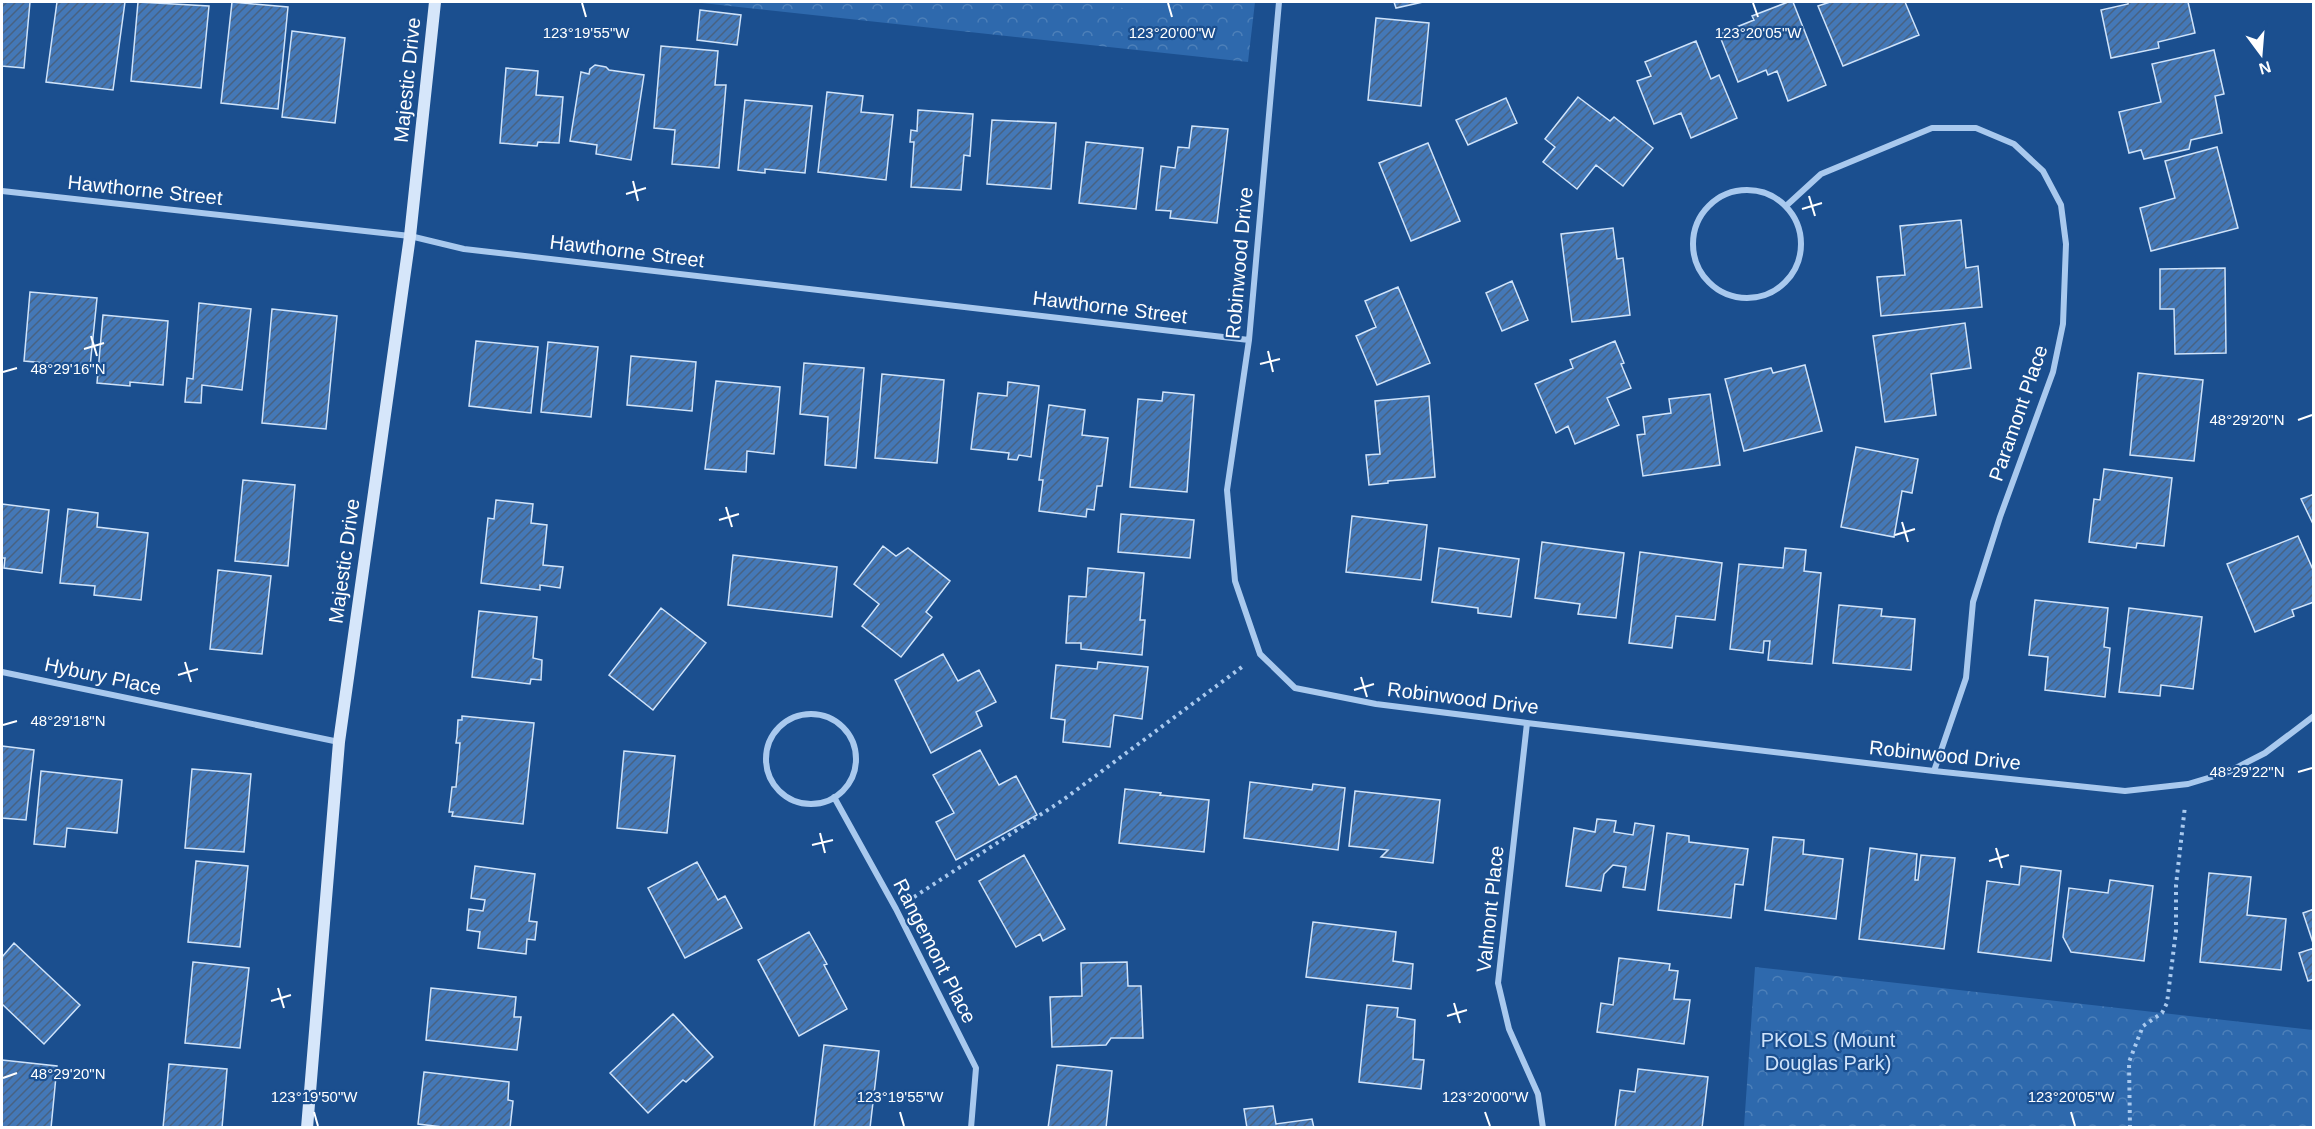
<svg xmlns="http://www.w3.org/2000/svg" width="2315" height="1129" font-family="Arial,sans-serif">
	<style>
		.forest { fill: url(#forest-crowns) }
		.pitch { fill: #2e69ad }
		.building { fill: url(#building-hatch); stroke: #cfe3fa; stroke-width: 1.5 }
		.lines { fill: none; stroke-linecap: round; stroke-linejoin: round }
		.path { stroke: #a9c9ee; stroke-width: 4; stroke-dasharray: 3 4.5; stroke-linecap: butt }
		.street { stroke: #a9c9ee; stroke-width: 6 }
		.secondary { stroke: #d6e6fa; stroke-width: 12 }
		.ticks { fill: none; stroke: #fff; stroke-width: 2 }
		.labels { text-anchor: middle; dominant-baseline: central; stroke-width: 4.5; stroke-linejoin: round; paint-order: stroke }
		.street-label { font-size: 20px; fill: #fff; stroke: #1b4f8f }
		.park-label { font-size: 20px; fill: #cfe3fa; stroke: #1b4f8f }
		.ticks-label { font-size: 15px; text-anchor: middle; fill: #fff; stroke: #1b4f8f; stroke-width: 4.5; stroke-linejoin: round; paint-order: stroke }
	</style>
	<defs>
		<pattern id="forest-crowns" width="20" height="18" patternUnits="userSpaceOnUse" patternTransform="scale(1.5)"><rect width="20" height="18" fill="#2e69ad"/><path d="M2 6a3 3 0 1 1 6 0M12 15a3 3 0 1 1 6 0" fill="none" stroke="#4d80b9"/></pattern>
		<pattern id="building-hatch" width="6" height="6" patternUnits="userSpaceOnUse" patternTransform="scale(1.5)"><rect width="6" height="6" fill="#4478b7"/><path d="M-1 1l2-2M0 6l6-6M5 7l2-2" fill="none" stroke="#486282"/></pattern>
	</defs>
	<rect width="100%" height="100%" fill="#1b4f8f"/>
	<path class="forest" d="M693 2H1255L1248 62Z
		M1755 967 2313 1030V1127H1744Z"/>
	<path class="pitch" d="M1087 2H1170L1169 10 1123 8Z"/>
	<path class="building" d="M2 2H30L24 68 2 66Z
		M57 2H125L113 90 46 82Z
		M138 2 209 6 201 88 131 81Z
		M232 2 288 7 278 109 221 103Z
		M1394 2H1423L1396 8Z
		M1788 2H1793L1826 85 1788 101 1777 71 1768 75 1766 70 1738 82 1719 34 1754 20 1752 16Z
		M1830 2H1905L1919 35 1843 66 1818 6Z
		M2128 2H2188L2195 33 2158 42 2159 48 2111 58 2101 10 2128 4Z
		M700 10 741 15 737 45 697 40Z
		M1376 18 1429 23 1421 106 1368 100Z
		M292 31 345 38 335 123 282 117Z
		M1696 41 1711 79 1719 75 1737 118 1691 138 1681 113 1654 124 1637 81 1651 76 1645 62Z
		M661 46 718 51 715 85H726L719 168 672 164 675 130 654 128Z
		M2214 50 2224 94 2215 96 2222 133 2191 140 2189 149 2144 159 2141 150 2129 153 2119 112 2161 102 2152 64Z
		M595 65 606 67 609 70 644 75 631 160 596 154 597 145 570 141 581 72 589 74 590 69Z
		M506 68 538 71 536 95 563 97 559 143 538 142 537 146 500 143Z
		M827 92 863 96 861 112 893 115 886 180 818 172Z
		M1578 97 1610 121 1614 117 1653 148 1623 186 1596 165 1577 189 1543 162 1555 147 1545 139Z
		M1506 98 1517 123 1468 145 1456 120Z
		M745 100 812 106 805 173 765 169V173L738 170Z
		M918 110 973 114 970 156 964 155 961 190 911 187 914 142H910L911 130 917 131Z
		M992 120 1056 123 1051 189 987 184Z
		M1192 126 1228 129 1217 223 1170 218 1171 211 1156 210 1161 166 1175 168 1178 147 1189 148Z
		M1086 142 1143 148 1136 209 1079 203Z
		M1428 143 1460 221 1411 241 1379 163Z
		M2217 147 2238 228 2151 251 2140 208 2175 198 2165 161Z
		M1961 220 1966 268 1978 266 1982 307 1881 316 1877 277 1905 275 1900 226Z
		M1613 228 1617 259 1623 258 1630 315 1572 322 1561 234Z
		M2225 268 2226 353 2175 354 2174 309H2160V269Z
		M1512 281 1528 320 1502 331 1486 293Z
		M1398 287 1430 363 1377 385 1356 336 1376 327 1365 301Z
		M30 292 97 298 90 367 24 361Z
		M199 303 251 309 242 390 202 385 201 403 185 402 187 378 193 379Z
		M272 309 337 316 326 429 262 423Z
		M103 315 168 321 163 385 130 382V386L97 383Z
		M1965 323 1971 368 1931 374 1936 415 1885 422 1873 336Z
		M476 341 538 347 531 413 469 406Z
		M1615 341 1624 363 1621 364 1631 388 1607 398 1619 425 1575 444 1568 426 1556 433 1535 384 1573 368 1570 360Z
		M548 342 598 347 591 417 541 412Z
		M631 356 696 362 692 411 627 405Z
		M804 363 864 368 856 468 825 465 828 417 800 414Z
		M1805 365 1822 431 1744 451 1725 379 1771 368 1773 373Z
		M2138 373 2203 380 2194 461 2130 455Z
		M882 374 944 380 937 463 875 458Z
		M716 381 780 387 774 454 747 451 746 472 705 469Z
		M1008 382 1039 386 1031 457 1019 455 1017 460 1008 459 1009 453 971 449 978 393 1007 396Z
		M1163 392 1194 395 1187 492 1130 487 1138 399 1162 401Z
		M1710 394 1720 465 1643 476 1637 435 1645 434 1643 417 1671 413 1669 399Z
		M1429 396 1435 477 1388 481V483L1369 485 1366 455 1380 454 1375 401Z
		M1049 405 1085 410 1082 435 1108 438 1102 486H1097L1094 510 1087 509 1086 517 1039 511 1043 480H1039Z
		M1856 447 1918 459 1912 493 1902 491 1894 537 1841 527Z
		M2104 469 2172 478 2164 546 2137 543 2136 548 2089 542 2094 499 2100 500Z
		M243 480 295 485 288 566 235 561Z
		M2314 494V526L2301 499Z
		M496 500 533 504 531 523 547 525 543 565 563 567 560 588 540 585V590L481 583 488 518 494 519Z
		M2 504 49 510 42 573 4 568 5 558H2Z
		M68 509 98 513 97 527 148 533 141 600 94 595 95 586 60 583Z
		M1121 514 1194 520 1190 558 1118 552Z
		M1352 516 1427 525 1421 580 1346 572Z
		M2298 536 2314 572V602L2292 610 2294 616 2255 632 2227 564Z
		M1542 542 1624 553 1616 618 1578 614 1580 604 1535 598Z
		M883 546 896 556 908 548 950 581 926 612 932 617 901 657 862 626 879 604 854 584Z
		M1439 548 1519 559 1511 617 1478 613V608L1432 602Z
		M1785 548 1806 550 1804 571 1821 573 1812 664 1768 660 1770 641H1764L1763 653 1730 649 1739 564 1783 568Z
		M1640 552 1722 563 1715 620 1676 616 1672 648 1629 643Z
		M733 555 837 567 832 617 728 605Z
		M1088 568 1144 573 1140 620H1145L1142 655 1081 649V643H1066L1069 596 1086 597Z
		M218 570 271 576 262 654 210 649Z
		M2035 600 2108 608 2104 647 2110 648 2105 697 2045 690 2048 657 2029 655Z
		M1839 605 1882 609 1881 616 1915 619 1911 670 1833 663Z
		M661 608 706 643 653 710 609 675Z
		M2129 608 2202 617 2193 689 2161 685 2160 696 2119 692Z
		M479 611 537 617 533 658 542 660 541 680 531 679 530 684 472 677Z
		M943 654 958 681 979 670 996 702 976 712 982 726 931 753 895 680Z
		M1098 662 1148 667 1142 719 1114 715 1110 747 1063 742 1065 720 1051 718 1056 665 1097 669Z
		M462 716 534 723 523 824 452 816 453 812H449L452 787H456L460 743H456L457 736 458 720H462Z
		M2 746 34 750 26 820 2 818Z
		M980 750 999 785 1016 776 1037 815 956 860 936 822 954 813 933 775Z
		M624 751 675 756 667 833 617 828Z
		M192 769 251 774 244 852 185 848Z
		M41 771 122 780 117 833 67 828 65 847 34 844Z
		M1250 782 1312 790 1313 784 1345 788 1338 850 1244 838Z
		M1125 789 1161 793 1160 795 1209 800 1204 852 1119 843Z
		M1355 791 1440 800 1433 863 1381 857 1388 850 1349 846Z
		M1597 819 1616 821 1614 832 1633 835 1635 823 1654 826 1645 890 1623 887 1626 867 1613 865 1604 874 1601 891 1566 886 1574 828 1595 832Z
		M1667 833 1689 836V842L1748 849 1743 885 1735 884 1731 918 1658 910Z
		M1773 837 1804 840 1803 854 1843 859 1836 919 1765 910Z
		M1870 848 1917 854 1915 880H1918L1921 855 1955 858 1944 949 1859 939Z
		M1024 855 1065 929 1043 941 1040 934 1016 947 979 881Z
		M196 861 248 866 240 947 188 942Z
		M697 862 718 900 725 896 742 928 685 958 648 888Z
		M475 866 535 874 529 921 537 922 535 940 527 939 526 954 478 948 480 932 467 930 469 909 483 911 485 900 471 898Z
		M2021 866 2061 871 2051 961 1978 952 1987 881 2019 885Z
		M2209 873 2251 877 2247 915 2286 919 2281 970 2200 962Z
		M2110 880 2153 886 2144 961 2071 952 2063 937 2069 888 2108 893Z
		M2314 909V946L2303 913Z
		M1313 922 1396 932 1393 961 1413 964 1411 989 1306 977Z
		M809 932 827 964 824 965 847 1009 799 1036 758 960Z
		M14 943 80 1005 44 1044 2 1004V957Z
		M2314 948V979L2308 981 2299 953Z
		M1619 958 1670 964 1669 970 1678 971 1674 999 1690 1000 1684 1044 1597 1032 1601 1003 1613 1005Z
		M193 962 249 968 240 1048 185 1043Z
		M1127 962 1128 986H1141L1143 1038H1111L1106 1045 1052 1047 1050 997 1082 996 1081 963Z
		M431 988 516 997 514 1017H521L517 1050 426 1040Z
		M1367 1005 1398 1008 1397 1017 1415 1020 1413 1059 1424 1060 1421 1089 1359 1082Z
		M673 1014 713 1057 686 1082 683 1080 648 1113 610 1073Z
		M824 1045 879 1051 870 1128H814Z
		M2 1060 57 1066 51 1128H2Z
		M169 1064 227 1069 222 1128H163Z
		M1057 1065 1112 1071 1106 1128H1048Z
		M1638 1069 1708 1077 1702 1128H1615L1620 1090 1635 1092Z
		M424 1072 509 1082 508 1100 513 1101 510 1128H451L418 1124Z
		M1273 1106 1276 1124 1312 1119 1314 1128H1247L1244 1109Z"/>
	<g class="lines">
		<path class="path" d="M914 897 1063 800 1242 667
			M2130 1128 2129 1062 2143 1026 2162 1013 2167 1003 2176 931V885L2185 806"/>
		<path class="street" d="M1279 2 1249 340 1227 490 1235 581 1260 654 1295 688 1376 704 1527 723 1934 771 2125 791 2188 784 2228 772 2265 753 2314 716
			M1693 244a54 54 0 1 1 108 0a54 54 0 1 1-108 0Z
			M2 191 410 236 464 249 1249 340
			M1786 206 1821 174 1932 128H1976L2014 144 2043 171 2061 205 2066 244 2063 324 2053 372 2000 517 1973 602 1966 678 1934 771
			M2 672 339 742
			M766 759a45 45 0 1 1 90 0a45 45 0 1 1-90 0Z
			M1527 723 1498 983 1509 1029 1538 1094 1543 1128
			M834 797 896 909 976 1068 971 1128"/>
		<path class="secondary" d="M307 1128 339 742 410 236 435 2"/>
	</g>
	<path class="ticks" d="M582 3 586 17M1168 3 1172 17M1753 3 1758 17M633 181 638 201M626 194 646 188M1809 196 1815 216M1802 209 1822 203M91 336 97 356M84 349 104 343M1268 351 1273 372M1260 364 1280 359M3 372 17 368M2298 420 2312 415M726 507 732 527M719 520 739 514M1902 522 1908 542M1895 535 1915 529M185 662 191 682M178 675 198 669M1361 677 1367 697M1354 690 1374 684M3 725 17 721M2298 772 2312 768M820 833 825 853M812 845 833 840M1996 848 2002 868M1989 861 2009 855M278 988 284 1008M271 1001 291 995M1454 1003 1460 1023M1447 1016 1467 1010M3 1078 17 1073M314 1112 318 1126M900 1112 904 1126M1485 1112 1490 1126M2071 1112 2075 1126"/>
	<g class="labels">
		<g class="street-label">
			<text transform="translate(407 80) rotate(-84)">Majestic Drive</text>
			<text transform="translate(145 190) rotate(6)">Hawthorne Street</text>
			<text transform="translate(627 251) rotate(7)">Hawthorne Street</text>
			<text transform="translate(1239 263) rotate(-85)">Robinwood Drive</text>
			<text transform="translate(1110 307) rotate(7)">Hawthorne Street</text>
			<text transform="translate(2018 413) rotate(-71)">Paramont Place</text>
			<text transform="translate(344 561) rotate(-82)">Majestic Drive</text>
			<text transform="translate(103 676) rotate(12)">Hybury Place</text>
			<text transform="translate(1463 698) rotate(7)">Robinwood Drive</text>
			<text transform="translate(1945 755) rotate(6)">Robinwood Drive</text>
			<text transform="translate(1490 909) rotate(-84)">Valmont Place</text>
			<text transform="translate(935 951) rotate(63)">Rangemont Place</text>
		</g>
		<g class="park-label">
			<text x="1828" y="1040">PKOLS (Mount<tspan x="1828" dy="23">Douglas Park)</tspan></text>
		</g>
	</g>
	<g class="ticks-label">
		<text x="586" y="38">123°19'55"W</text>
		<text x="1172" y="38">123°20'00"W</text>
		<text x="1758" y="38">123°20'05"W</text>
		<text x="68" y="374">48°29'16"N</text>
		<text x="2247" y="425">48°29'20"N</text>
		<text x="68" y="726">48°29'18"N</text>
		<text x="2247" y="777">48°29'22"N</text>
		<text x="68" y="1079">48°29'20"N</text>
		<text x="314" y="1102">123°19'50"W</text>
		<text x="900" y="1102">123°19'55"W</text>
		<text x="1485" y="1102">123°20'00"W</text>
		<text x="2071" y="1102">123°20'05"W</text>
	</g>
	<rect width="2315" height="1129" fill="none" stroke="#ffffff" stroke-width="6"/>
	<g transform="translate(2261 54) rotate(164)" stroke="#1b4f8f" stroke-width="4.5" paint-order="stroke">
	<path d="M0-4.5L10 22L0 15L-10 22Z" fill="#ffffff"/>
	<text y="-9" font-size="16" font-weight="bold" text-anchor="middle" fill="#ffffff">N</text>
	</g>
</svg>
